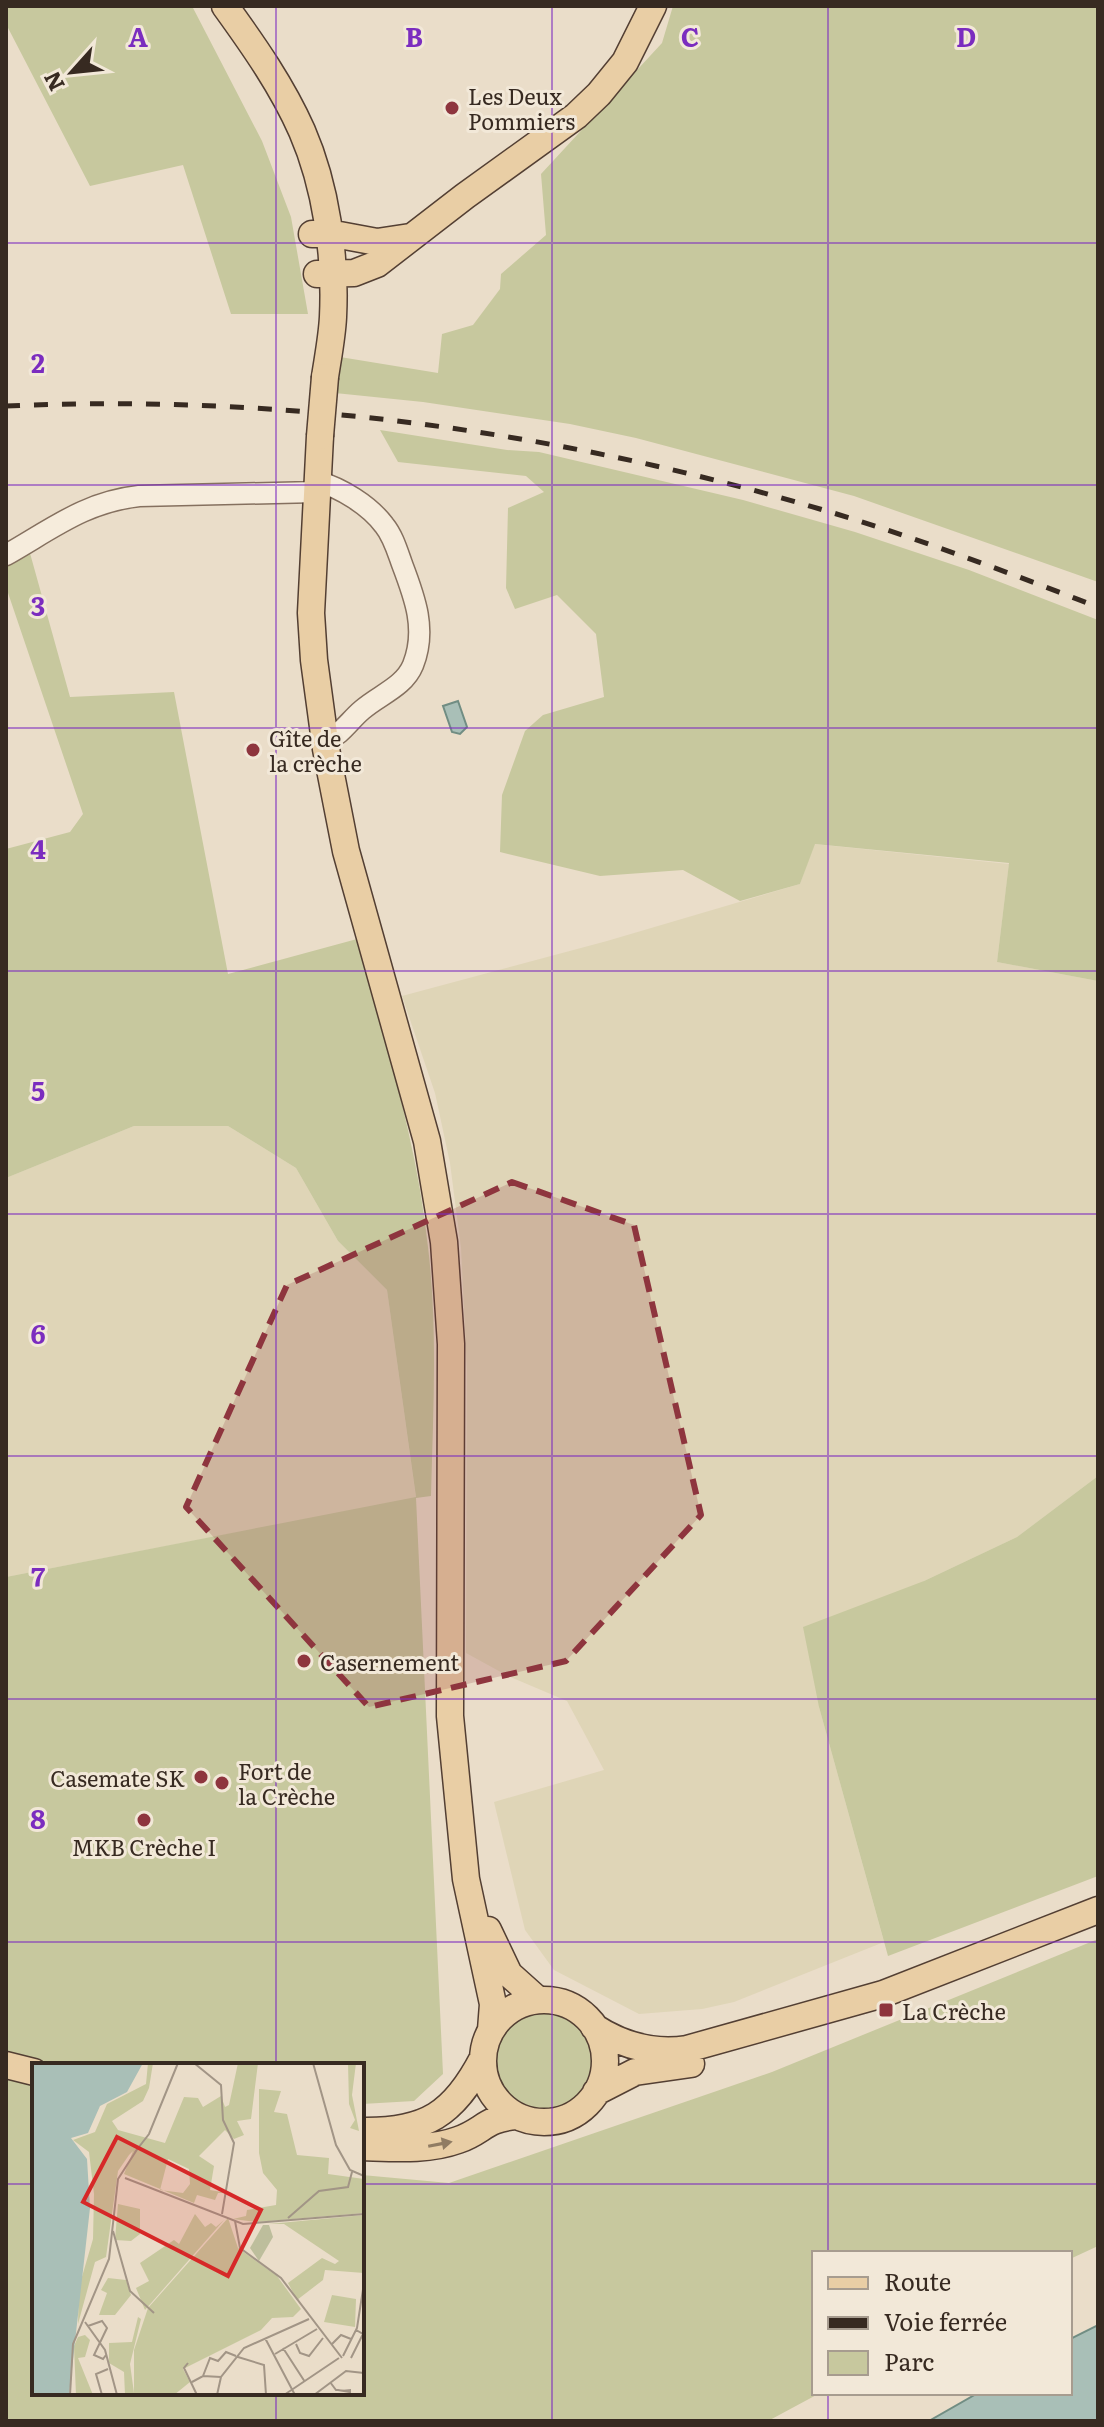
<svg xmlns="http://www.w3.org/2000/svg" width="1104" height="2427" font-family="Literata,serif">
	<style>
		.farmland { fill: #dfd5b7 }
		.green { fill: #c7c89e }
		.water { fill: #a9bfb7; stroke: #718d83; stroke-width: 2 }
		.lines { fill: none; stroke-linecap: round; stroke-linejoin: round }
		.minor-casing { stroke: #85705f; stroke-width: 23 }
		.major-casing { stroke: #533f33; stroke-width: 29 }
		.minor { stroke: #f6ecdc; stroke-width: 20 }
		.major { stroke: #e9cea5; stroke-width: 26 }
		.rail { stroke: #372a21; stroke-width: 5; stroke-dasharray: 14 14; stroke-linecap: butt }
		.major-bridge-casing { stroke: #533f33; stroke-width: 29; stroke-linecap: butt }
		.major-bridge { stroke: #e9cea5; stroke-width: 26 }
		.oneway { fill: #907c63 }
		.marked { fill: #8e353e; fill-opacity: 0.2; stroke: #8e353e; stroke-width: 6; stroke-dasharray: 16 10; stroke-linejoin: round }
		.grid { fill: none; stroke: #7b2cbf; stroke-width: 2; stroke-opacity: 0.55 }
		.poi-dot { fill: #8e353e; stroke: #f2e8d8; stroke-width: 3 }
		.labels { text-anchor: middle; dominant-baseline: central; stroke-width: 6; stroke-linejoin: round; paint-order: stroke }
		.poi-label { font-size: 22px; fill: #372a21; stroke: #f2e8d8; text-anchor: start }
		.inset-road { fill: none; stroke: #a29586; stroke-width: 2 }
		.view { fill: #d62828; fill-opacity: 0.15; stroke: #d62828; stroke-width: 4 }
		.inset-edge { fill: none; stroke: #372a21; stroke-width: 4 }
		.grid-label { font-size: 26px; text-anchor: middle; font-weight: bold; fill: #7b2cbf; stroke: #f2e8d8; stroke-width: 6; stroke-linejoin: round; paint-order: stroke }
	</style>
	<rect width="100%" height="100%" fill="#eaddc9"/>
	<path class="farmland" d="M814 844 1009 864 997 962 1098 981V1476L1017 1537 924 1581 819 1707 884 1942 734 2002 702 2009 639 2014 554 1970 525 1930 494 1802 604 1770 567 1701 508 1676 466 1653 467 1370 461 1248 450 1163 435 1093 402 996 607 941 800 884Z
		M134 1126H228L296 1168 338 1241 387 1290 416 1498 6 1577V1178Z"/>
	<path class="green" d="M6 6H192L262 141 291 217 308 314H231L183 165 90 186 6 24Z
		M673 6H1098V582L854 496 636 438 570 424 423 402 335 393 340 357 438 373 442 334 473 325 500 289 501 274 546 235 541 174 662 43Z
		M380 430 507 450 539 452 743 500 855 532 969 570 1098 620V981L997 962 1009 863 815 844 800 884 740 901 683 870 600 876 500 852 502 795 525 731 543 715 604 697 596 634 557 595 515 609 506 588 508 508 544 492 526 476 398 462Z
		M28 546 70 697 174 692 228 974 357 939C385 1039 417 1143 428 1247 438 1330 433 1413 431 1496L416 1498 443 2074 414 2101 362 2104V2065H97L81 2061 80 2065H34V2393H362V2175L449 2183 772 2072 1098 1939V2246L1070 2259V2253H814V2393H820L768 2421H6V1577L416 1497 387 1290 338 1241 296 1168 228 1126H134L6 1178V849L70 832 83 814 6 587V560Z
		M1098 1476V1876L888 1956 819 1707 803 1627 924 1581 1017 1537Z
		M495 2061a49 49 0 1 1 98 0a49 49 0 1 1-98 0Z"/>
	<path class="water" d="M458 701 467 727 460 734 452 732 443 706Z
		M1098 2325V2421H929L978 2393H1070V2339Z"/>
	<g class="lines">
		<defs>
			<path id="minor" d="M317 481C341 488 369 505 384 525 393 536 397 550 402 564 415 598 427 630 413 665 404 687 379 695 362 710 349 721 342 734 325 742
				M6 555C52 529 85 502 139 496L317 492"/>
			<path id="major" d="M225 6C254 46 282 86 302 131 326 186 336 256 333 317 332 337 328 357 325 377
				M312 234H334L377 242 410 237
				M317 274 354 273 377 264 465 196 576 116 599 94 625 62 653 6
				M320 436 311 613 314 660 326 749 346 851 427 1141 444 1242 451 1344 450 1716 466 1879 493 2004 491 2030
				M488 1930 509 1974 538 2000
				M483 2061a61 61 0 1 1 122 0a61 61 0 1 1-122 0Z
				M594 2027C623 2046 653 2054 687 2049L883 1994 1098 1910
				M6 2065 34 2072
				M596 2092 635 2072 691 2064
				M362 2131C426 2132 454 2114 483 2058
				M362 2147C394 2148 428 2151 458 2140 484 2131 484 2119 516 2116"/>
		</defs>
		<use href="#minor" class="minor-casing"/>
		<use href="#major" class="major-casing"/>
		<use href="#minor" class="minor"/>
		<use href="#major" class="major"/>
		<path class="rail" d="M6 406C293 393 579 434 853 519 936 545 1017 576 1098 607"/>
		<defs>
			<path id="major-bridge" d="M320 436 325 377"/>
		</defs>
		<use href="#major-bridge" class="major-bridge-casing"/>
		<use href="#major-bridge" class="major-bridge"/>
	</g>
	<defs><path id="oneway-solid" d="M-6-.8H1V-3.2L6.5 0L1 3.2V.8H-6Z" transform="scale(2)"/></defs>
	<use class="oneway" href="#oneway-solid" transform="translate(440 2144) rotate(-11)"/>
	<path class="marked" d="M512 1182 634 1225 701 1515 566 1661 369 1707 186 1507 287 1285Z"/>
	<path class="grid" d="M276 6V2065M552 6V2421M828 6V2253M6 243H1098M6 485H1098M6 728H1098M6 971H1098M6 1214H1098M6 1456H1098M6 1699H1098M6 1942H1098M6 2184H34M362 2184H1098M276 2393V2421M828 2393V2421"/>
	<g class="poi-dot">
		<circle cx="452" cy="108" r="8"/>
		<circle cx="253" cy="750" r="8"/>
		<circle cx="304" cy="1661" r="8"/>
		<circle cx="201" cy="1777" r="8"/>
		<circle cx="222" cy="1783" r="8"/>
		<circle cx="144" cy="1820" r="8"/>
		<rect x="878" y="2002" width="16" height="16" rx="4"/>
	</g>
	<g class="labels">
		<g class="poi-label">
			<text x="468" y="95">Les Deux<tspan x="468" dy="25">Pommiers</tspan></text>
			<text x="269" y="737">Gîte de<tspan x="269" dy="25">la crèche</tspan></text>
			<text x="320" y="1661">Casernement</text>
			<text x="238" y="1770">Fort de<tspan x="238" dy="25">la Crèche</tspan></text>
			<text x="185" y="1777" text-anchor="end">Casemate SK</text>
			<text x="144" y="1846" text-anchor="middle">MKB Crèche I</text>
			<text x="902" y="2010">La Crèche</text>
		</g>
	</g>
	<g transform="translate(32 2063)">
		<rect width="332" height="332" fill="#eaddc9"/>
		<path d="M116 0H121L117 25 111 38 80 58 86 67 133 80 152 34 166 35 171 44 189 33 193 44 197 42 206 0H226L219 56 205 58 212 72 202 76 193 67 167 93 182 103 178 127 195 130H186L183 137 165 132 162 140 92 111 101 88 97 92 86 108 74 194 63 199 46 261 47 224 61 176 62 131 57 89 41 77 63 69 75 41 114 21ZM136 96 157 106 158 121 151 130 128 127ZM316 0H324L320 32 327 68 318 65 323 57 317 41ZM227 26 249 28 242 49 255 51 265 92 297 95 296 111 332 116V150L225 159 201 156 214 153 215 147 244 142 245 127 231 110 227 90ZM86 141 108 146V171L99 178 83 177ZM163 151 173 164 179 160 184 164 192 157 113 247 104 225 117 218 108 200 142 177 147 181ZM332 152V210L293 207 291 217 265 237 256 220 290 195 303 201 307 198 252 161H237ZM196 155 206 185 245 213 269 246 261 254 240 255 229 267 151 306 158 319 142 332H93L92 309 77 300V280L100 279 106 254 109 256 98 301 102 330V287L116 245ZM76 215 94 217 99 232 83 252H67L75 230 69 227ZM300 232 324 236 323 264 292 259ZM53 272 58 277 53 294 46 295 61 332H44L42 283 46 274Z" fill="#c7c89e" fill-rule="evenodd"/>
		<path d="M231 162H237L241 174 227 198 218 185Z" fill="#bdbe9c"/>
		<path d="M0 0H111L95 29 68 43 56 70 39 75 55 96 58 145 37 332H0Z" fill="#a9bfb7"/>
		<path class="inset-road" d="M162 0 189 22 191 57 202 80 190 151M281 0 304 82 318 107 332 113M103 89 117 71 146 0M93 115 211 161 332 151M256 155 287 128 316 124 320 109M203 158 208 185 249 215 310 295M81 168 98 228 122 250M53 259 73 287 85 332M56 263 70 258 75 265 62 292 71 296 74 292M233 275 263 332M264 281 268 290 277 293 291 275M299 282 309 272 319 276M251 285 273 319M243 291 285 266M311 293 325 265 332 220M206 294 232 302 234 332M319 295 331 271 324 267M156 300 152 305 165 332M171 313 178 295 186 298 194 289 204 293M160 319 171 313 189 314M298 319 304 327H306L318 329V327L309 328M38 332 41 281 77 196 86 116 106 85M70 332 64 311 76 306M185 332 189 314 212 285 277 256M252 332 307 295M282 332 314 308 332 310"/>
		<path class="view" d="M85 74 229 147 196 213 51 139Z"/>
		<rect width="332" height="332" class="inset-edge"/>
	</g>
	<g class="grid-label">
		<text x="138" y="47">A</text>
		<text x="414" y="47">B</text>
		<text x="690" y="47">C</text>
		<text x="966" y="47">D</text>
		<text x="38" y="373">2</text>
		<text x="38" y="616">3</text>
		<text x="38" y="859">4</text>
		<text x="38" y="1101">5</text>
		<text x="38" y="1344">6</text>
		<text x="38" y="1587">7</text>
		<text x="38" y="1829">8</text>
	</g>
	<rect width="1104" height="2427" fill="none" stroke="#372a21" stroke-width="16"/>
	<rect x="812" y="2251" width="260" height="144" fill="#f2e8d8" stroke="#a79c8f" stroke-width="2"/>
	<rect x="828" y="2277" width="40" height="12" fill="#e9cea5" stroke="#a79c8f" stroke-width="2"/>
	<text x="884" y="2291" font-size="24" fill="#372a21">Route</text>
	<rect x="828" y="2317" width="40" height="12" fill="#372a21" stroke="#a79c8f" stroke-width="2"/>
	<text x="884" y="2331" font-size="24" fill="#372a21">Voie ferrée</text>
	<rect x="828" y="2351" width="40" height="24" fill="#c7c89e" stroke="#a79c8f" stroke-width="2"/>
	<text x="884" y="2371" font-size="24" fill="#372a21">Parc</text>
	<g transform="translate(72 72) rotate(243)" stroke="#f2e8d8" stroke-width="6" paint-order="stroke">
	<path d="M0-6L14 30L0 20L-14 30Z" fill="#372a21"/>
	<text y="-12" font-size="22" font-weight="bold" text-anchor="middle" fill="#372a21">N</text>
	</g>
</svg>
